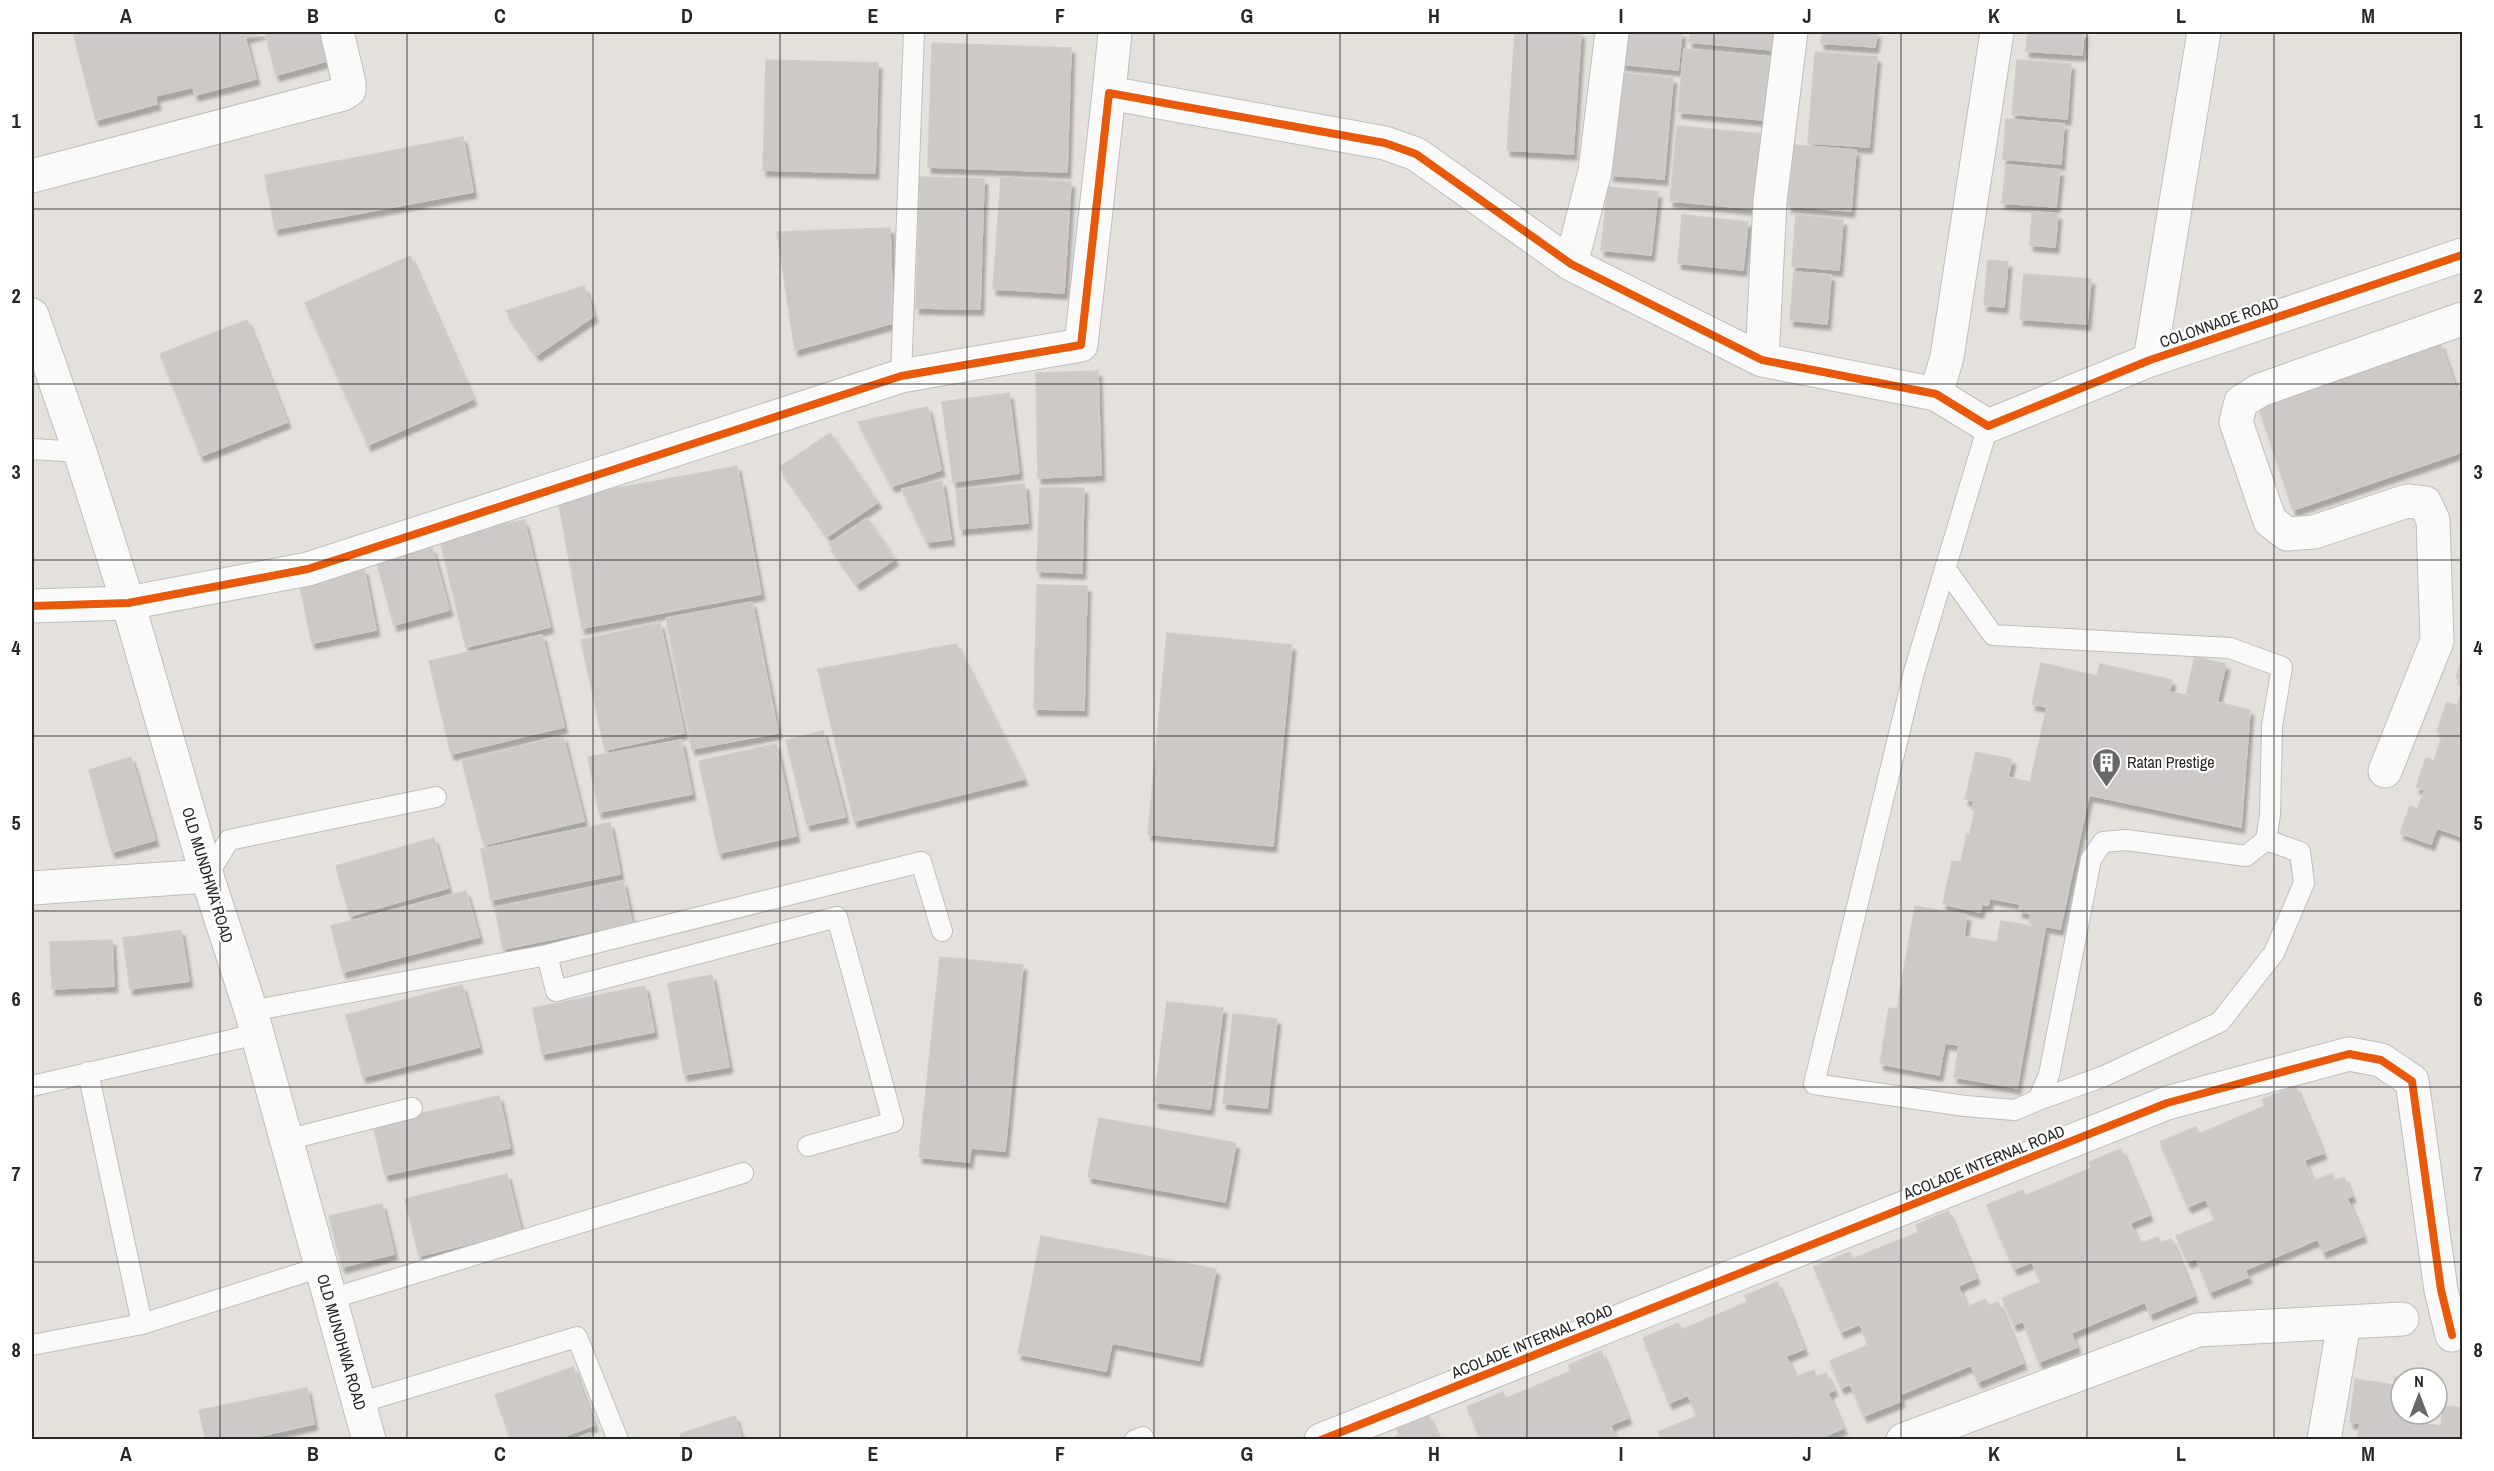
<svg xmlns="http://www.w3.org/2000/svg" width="2494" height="1471" font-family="'Archivo Narrow',sans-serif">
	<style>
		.building { fill: #ccc9c6; stroke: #cfcdc8; stroke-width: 1.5; filter: url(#shadow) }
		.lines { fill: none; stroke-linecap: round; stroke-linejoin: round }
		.service-casing { stroke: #bebebe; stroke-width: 22 }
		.minor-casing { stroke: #bebebe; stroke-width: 35 }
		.tertiary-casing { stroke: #bebebe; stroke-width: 35 }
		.service { stroke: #fbfafa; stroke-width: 20 }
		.minor { stroke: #fbfafa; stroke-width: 33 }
		.tertiary { stroke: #fbfafa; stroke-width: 33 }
		.cycleway-casing { stroke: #fff; stroke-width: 11 }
		.cycleway { stroke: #e8590c; stroke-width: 8 }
		.grid { fill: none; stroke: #272727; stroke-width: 1.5; stroke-opacity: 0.55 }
		.labels { text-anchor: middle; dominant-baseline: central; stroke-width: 4.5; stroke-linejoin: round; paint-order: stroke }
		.street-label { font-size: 16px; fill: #272727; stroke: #fff }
		.poi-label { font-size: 16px; fill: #272727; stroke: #fff; text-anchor: start }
		.neatline { fill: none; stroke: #272727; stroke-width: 2 }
		.grid-label { font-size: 20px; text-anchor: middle; font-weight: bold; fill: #272727 }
	</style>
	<defs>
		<filter id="shadow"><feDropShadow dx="3.5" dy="6" stdDeviation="1.5" flood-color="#0004"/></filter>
	</defs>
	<rect width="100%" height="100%" fill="#e4e1dc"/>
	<path class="building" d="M73 32H323L331 60 276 75 265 32 245 37 256 79 195 95 193 87 155 96 157 104 96 120Z
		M1515 32H1581L1573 154 1507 150Z
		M1625 32H1682L1678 70 1621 64Z
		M1690 32H1774L1772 50 1689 42Z
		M1822 32H1877L1875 47 1821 43Z
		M2028 32H2084L2082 55 2026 51Z
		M932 43 1071 48 1067 172 928 167Z
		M1684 49 1769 57 1763 120 1678 112Z
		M1815 52 1877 57 1869 147 1808 143Z
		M766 60 878 63 875 173 763 170Z
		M2017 60 2071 64 2067 119 2012 114Z
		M1619 73 1673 78 1664 179 1610 175Z
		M2006 119 2064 124 2061 164 2003 159Z
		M1677 126 1763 134 1756 209 1670 201Z
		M463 137 473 192 275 229 265 175Z
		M1793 145 1856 150 1851 211 1788 206Z
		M2006 165 2060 170 2056 207 2002 203Z
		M920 177 984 179 980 309 916 308Z
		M1001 177 1071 182 1064 293 993 289Z
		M1608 187 1658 192 1651 255 1601 250Z
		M2032 212 2058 214 2055 247 2030 245Z
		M1682 215 1748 222 1743 270 1678 263Z
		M1796 215 1843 220 1839 270 1792 266Z
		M890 228 893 323 795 350 777 232Z
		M410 256 473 399 368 445 305 303Z
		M1988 260 2008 262 2004 307 1984 305Z
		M1794 272 1831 275 1827 324 1790 320Z
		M2024 274 2091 279 2087 324 2020 319Z
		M584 286 594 316 537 355 506 311Z
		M247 320 287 422 201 456 160 354Z
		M2440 343 2462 407V452L2293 510 2258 405Z
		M1098 371 1101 475 1038 478 1036 373Z
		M1009 393 1019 473 953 482 942 402Z
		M928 407 941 470 892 486 858 422Z
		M830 433 878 502 828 536 780 467Z
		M737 466 761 594 582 628 558 499Z
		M942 481 951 539 927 542 902 489Z
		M1025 484 1028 523 960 529 956 490Z
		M1040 488H1084L1082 573 1037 571Z
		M867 518 895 559 857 584 829 544Z
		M524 520 550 627 466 647 440 540Z
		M432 548 449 610 394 625 377 563Z
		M364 569 376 630 312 643 299 582Z
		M1037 585 1087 586 1084 710 1034 709Z
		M752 602 778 733 692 749 666 618Z
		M660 623 684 733 605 750 581 640Z
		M1167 633 1292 645 1273 846 1148 834Z
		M542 635 564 727 451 754 429 661Z
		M956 644 1024 779 854 821 818 669Z
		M2195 657 2226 664 2217 702 2250 710 2241 827 2089 795 2060 929 2029 923 2031 914 2019 911 2020 904 1990 898 1988 905 1982 904 1980 912 1943 904 1952 861 1961 862 1967 834H1970L1975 810H1972L1974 801 1965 799 1976 752 2012 759 2008 777 2030 782 2047 707 2032 704 2041 663 2097 676 2100 664 2172 680 2169 692 2186 695Z
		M2462 658V680L2456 678Z
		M2462 691V837L2437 828 2431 844 2400 833 2410 806 2417 809 2425 790 2416 787 2426 758 2434 761 2443 733 2437 731 2447 702 2457 706Z
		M823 731 845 817 807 825 786 740Z
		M563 736 584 821 484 845 462 761Z
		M681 740 692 794 599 812 588 757Z
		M776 744 796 836 719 853 699 761Z
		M131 757 155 840 112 852 89 770Z
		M610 823 620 874 491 900 481 849Z
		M434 838 448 888 350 916 336 866Z
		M623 881 632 923 503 949 495 908Z
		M466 891 479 937 343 972 331 926Z
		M1915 906 1967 915 1964 937 1997 942 2001 921 2045 928 2017 1088 1954 1077 1959 1045 1945 1043 1939 1075 1880 1064 1889 1008 1897 1009Z
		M181 930 189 981 130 989 123 938Z
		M112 940 114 986 52 989 50 942Z
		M940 957 1023 965 1005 1151 971 1148 969 1162 919 1157Z
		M712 975 729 1067 684 1075 668 983Z
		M462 985 479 1047 363 1077 346 1015Z
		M645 986 654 1032 542 1054 533 1008Z
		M1167 1002 1223 1008 1210 1109 1154 1102Z
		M1233 1014 1277 1019 1267 1108 1223 1103Z
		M2295 1086 2323 1153 2304 1160 2313 1181 2332 1174 2334 1181 2344 1177 2352 1196 2347 1198 2363 1236 2323 1252 2318 1239 2245 1270 2248 1277 2210 1292 2196 1258 2188 1262 2176 1236 2215 1220 2206 1199 2188 1207 2160 1142 2196 1127 2199 1134 2265 1106 2262 1100Z
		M499 1096 510 1148 385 1175 373 1124Z
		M1099 1118 1236 1143 1225 1202 1088 1177Z
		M2121 1149 2149 1215 2130 1223 2139 1244 2158 1237 2161 1243 2171 1239 2194 1296 2150 1314 2145 1302 2071 1333 2077 1347 2039 1362 2023 1321 2014 1325 2002 1298 2041 1282 2032 1262 2014 1269 1987 1205 2023 1190 2025 1196 2091 1168 2089 1162Z
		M507 1174 521 1231 419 1256 405 1199Z
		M382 1204 394 1254 342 1267 329 1216Z
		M1948 1211 1976 1278 1958 1286 1967 1307 1985 1299 1988 1306 1998 1302 2023 1363 1978 1382 1971 1365 1899 1395 1901 1401 1864 1416 1850 1384 1841 1388 1830 1361 1868 1345 1860 1324 1841 1332 1814 1267 1850 1252 1852 1259 1919 1232 1916 1225Z
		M1041 1236 1216 1269 1199 1360 1112 1343 1106 1371 1018 1354Z
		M1777 1282 1804 1349 1786 1356 1795 1377 1814 1370 1816 1377 1826 1373 1834 1390 1828 1393 1843 1428 1817 1440H1802L1800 1435 1790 1440H1661L1658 1432 1697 1416 1688 1395 1669 1403 1643 1338 1678 1323 1681 1330 1747 1302 1745 1296Z
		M1601 1351 1628 1418 1610 1425 1617 1440H1481L1467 1407 1503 1392 1505 1399 1571 1371 1569 1365Z
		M573 1367 594 1425 555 1440H511L495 1395Z
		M2395 1377 2401 1378V1414H2420L2419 1423 2441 1426 2443 1406 2462 1408V1440H2357L2360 1423 2350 1422 2355 1379 2394 1385Z
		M307 1388 314 1424 242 1440H206L199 1410Z
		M1428 1415 1439 1440H1389L1399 1435 1397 1428Z
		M735 1416 742 1440H682L680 1434Z
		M590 1433 592 1440H573Z"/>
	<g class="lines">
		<defs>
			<path id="service" d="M901 376 914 32
				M32 449 80 452
				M1945 568 1993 635 2230 648 2282 667 2272 726 2270 815 2266 840 2246 856 2126 840 2103 842 2091 859 2049 1075 2038 1100 2015 1110 1965 1106 1814 1084 1914 672 1988 426
				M207 876 229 840 436 797
				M547 955 556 991 837 917 893 1122 808 1146
				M251 1011 547 955 921 862 942 931
				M32 1086 257 1034
				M2038 1100 2102 1077 2220 1022 2274 953 2304 883 2300 852 2266 840
				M286 1140 412 1108
				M330 1299 743 1173
				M142 1324 321 1267
				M32 1345 142 1324 88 1072
				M359 1403 577 1337 618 1440
				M1135 1440 1143 1437 1144 1440"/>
			<path id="minor" d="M1109 93 1115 32
				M32 176 343 94 349 90V83L337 32
				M1571 264 1595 171 1612 32
				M1762 360 1770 201 1791 32
				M2150 360 2204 32
				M1936 394 1947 357 1997 32
				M32 606 128 603 308 569 901 376 1081 345 1109 93 1385 143 1416 154 1571 264 1762 360 1936 394 1988 426 2150 360 2462 255
				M2385 771 2437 641 2433 520 2425 503 2407 501 2314 532 2287 534 2270 521 2236 422 2241 402 2260 390 2462 319
				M32 888 207 876
				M1321 1440 2167 1103 2349 1054 2381 1060 2412 1081 2441 1290 2452 1335
				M1903 1440 2198 1330 2402 1319
				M2324 1440 2344 1323"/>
			<path id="tertiary" d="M32 315 80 452 128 603 207 876 251 1011 369 1440"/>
		</defs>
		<use href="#service" class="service-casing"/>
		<use href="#minor" class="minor-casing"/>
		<use href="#tertiary" class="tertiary-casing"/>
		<use href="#service" class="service"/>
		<use href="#minor" class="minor"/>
		<use href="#tertiary" class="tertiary"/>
		<defs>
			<path id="cycleway" d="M32 606 128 603 308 569 901 376 1081 345 1109 93 1385 143 1416 154 1571 264 1762 360 1936 394 1988 426 2150 360 2462 255
				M1321 1440 2167 1103 2349 1054 2381 1060 2412 1081 2441 1290 2452 1335"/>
		</defs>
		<use href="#cycleway" class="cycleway-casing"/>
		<use href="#cycleway" class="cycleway"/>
	</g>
	<path class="grid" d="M220 32V1440M407 32V1440M593 32V1440M780 32V1440M967 32V1440M1154 32V1440M1340 32V1440M1527 32V1440M1714 32V1440M1901 32V1440M2087 32V1440M2274 32V1440M32 209H2462M32 384H2462M32 560H2462M32 736H2462M32 911H2462M32 1087H2462M32 1262H2462"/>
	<defs>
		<symbol id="building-pin" viewBox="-11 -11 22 30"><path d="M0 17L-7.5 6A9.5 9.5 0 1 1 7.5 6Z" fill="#696866" stroke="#fff"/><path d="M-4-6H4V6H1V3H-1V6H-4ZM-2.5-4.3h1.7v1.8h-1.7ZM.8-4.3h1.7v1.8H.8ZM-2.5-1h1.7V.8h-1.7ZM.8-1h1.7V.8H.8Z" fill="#fff"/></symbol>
	</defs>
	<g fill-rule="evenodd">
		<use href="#building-pin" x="2090" y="746" width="33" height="45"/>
	</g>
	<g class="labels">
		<g class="street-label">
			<text transform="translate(2219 322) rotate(-19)">COLONNADE ROAD</text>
			<text transform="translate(208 875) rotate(73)">OLD MUNDHWA ROAD</text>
			<text transform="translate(1984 1162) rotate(-22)">ACOLADE INTERNAL ROAD</text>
			<text transform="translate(1532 1341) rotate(-22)">ACOLADE INTERNAL ROAD</text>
			<text transform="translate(342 1342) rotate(74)">OLD MUNDHWA ROAD</text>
		</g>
		<g class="poi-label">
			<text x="2127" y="762">Ratan Prestige</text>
		</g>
	</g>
	<rect width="2494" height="1471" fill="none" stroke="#ffffff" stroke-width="66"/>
	<g transform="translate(2419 1396)"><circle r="28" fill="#ffffff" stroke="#a9a9a9" stroke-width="1.5"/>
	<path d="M0-4.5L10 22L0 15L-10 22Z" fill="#696866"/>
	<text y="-9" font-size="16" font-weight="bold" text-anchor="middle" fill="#272727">N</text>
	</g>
	<rect x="33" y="33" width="2428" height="1405" class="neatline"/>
	<g class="grid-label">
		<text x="126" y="23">A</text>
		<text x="313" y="23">B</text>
		<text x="500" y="23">C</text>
		<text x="687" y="23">D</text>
		<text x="873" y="23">E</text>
		<text x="1060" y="23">F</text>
		<text x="1247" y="23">G</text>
		<text x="1434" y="23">H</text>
		<text x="1621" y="23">I</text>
		<text x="1807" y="23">J</text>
		<text x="1994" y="23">K</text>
		<text x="2181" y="23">L</text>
		<text x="2368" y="23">M</text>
		<text x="16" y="128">1</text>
		<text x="2478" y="128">1</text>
		<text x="16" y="303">2</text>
		<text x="2478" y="303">2</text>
		<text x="16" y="479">3</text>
		<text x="2478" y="479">3</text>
		<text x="16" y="655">4</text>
		<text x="2478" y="655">4</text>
		<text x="16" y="830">5</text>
		<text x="2478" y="830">5</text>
		<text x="16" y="1006">6</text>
		<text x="2478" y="1006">6</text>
		<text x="16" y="1181">7</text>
		<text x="2478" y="1181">7</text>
		<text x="16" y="1357">8</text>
		<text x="2478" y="1357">8</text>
		<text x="126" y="1461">A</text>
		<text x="313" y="1461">B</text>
		<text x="500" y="1461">C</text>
		<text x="687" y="1461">D</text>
		<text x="873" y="1461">E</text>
		<text x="1060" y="1461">F</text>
		<text x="1247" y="1461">G</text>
		<text x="1434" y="1461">H</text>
		<text x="1621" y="1461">I</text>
		<text x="1807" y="1461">J</text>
		<text x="1994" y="1461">K</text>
		<text x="2181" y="1461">L</text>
		<text x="2368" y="1461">M</text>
	</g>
</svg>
